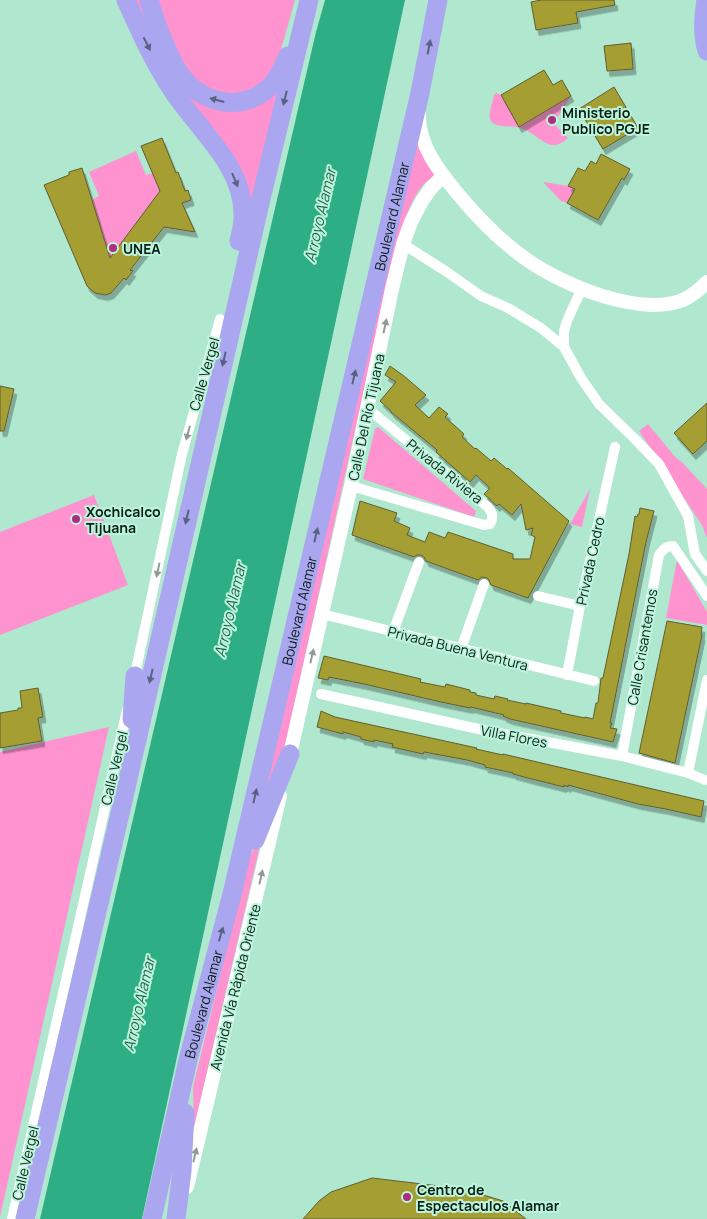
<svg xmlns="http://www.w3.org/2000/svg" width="707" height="1219" font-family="Manrope,sans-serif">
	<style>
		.green { fill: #fe93d0 }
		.water { fill: #2eae84 }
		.building { fill: #a59e33; stroke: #605e2f; filter: url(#shadow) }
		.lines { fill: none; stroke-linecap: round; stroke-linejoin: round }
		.street { stroke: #fff; stroke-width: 10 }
		.secondary { stroke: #fff; stroke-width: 14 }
		.highway { stroke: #aaa6ef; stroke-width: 19 }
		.oneway { fill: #5a6283 }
		.oneway2 { fill: #909a97 }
		.poi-dot { fill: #ac2e7f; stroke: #bcf5dc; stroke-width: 2 }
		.labels { text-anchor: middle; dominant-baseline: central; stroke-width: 4; stroke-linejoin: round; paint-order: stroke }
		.poi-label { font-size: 14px; font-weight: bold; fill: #091f17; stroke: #bcf5dc; text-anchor: start }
		.street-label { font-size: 14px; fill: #091f17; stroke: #bcf5dc }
		.water-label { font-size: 15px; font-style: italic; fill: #26654e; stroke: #bcf5dc }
	</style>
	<defs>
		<filter id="shadow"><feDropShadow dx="3" dy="5.5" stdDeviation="0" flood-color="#0004"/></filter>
	</defs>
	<rect width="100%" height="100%" fill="#afe7cf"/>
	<path class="green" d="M130 0H143L211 105 281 81 248 215 198 117Z
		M154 0H295L276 67 270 75 251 91 224 96 190 81Z
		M496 93 501 95 519 127 571 96 559 115 552 122 568 138C563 142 558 146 551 145 544 144 531 131 521 128 513 125 497 129 491 121 487 114 493 102 494 95Z
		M415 134 438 175C434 177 428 180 425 183 409 199 401 233 394 253L283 756 264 796Z
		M136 151 146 175 153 173 160 191 110 258 92 200 99 196 89 172Z
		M543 182 568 186 575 189 567 203 561 201Z
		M648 424 676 458 682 462 707 489V538L702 525 694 513 639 431Z
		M378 427 476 511 474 517 363 479 375 429Z
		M590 489 582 527 570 524Z
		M94 495 128 585 0 635V532Z
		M677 560 707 612V625L666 618Z
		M109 727 0 1217V752Z
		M265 824 194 1128 193 1087 248 861Z"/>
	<path class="water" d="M325 0H405L142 1219H40L316 32Z"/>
	<path class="building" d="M541 0H614L615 5 576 12 578 23 536 30 531 2Z
		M631 43 633 69 607 71 604 46Z
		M544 70 553 85 562 80 571 96 519 127 501 95Z
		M614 87 638 128 603 149 579 109Z
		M162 138 176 173 178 172 185 191 188 190 191 200 182 203 195 232 164 227 130 270 133 271 126 280 124 278 111 293 105 295 95 293 87 286 44 185 69 175V172L82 168 110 258 160 191 141 146Z
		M601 154 630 169 624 180 622 178 598 220 567 203 575 189 568 186 578 168 585 171 591 161 596 164Z
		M390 366 404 376 426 395 415 405 429 418 439 407 448 414 445 417 464 434 462 437 475 449 476 448 491 461 494 458 507 469 508 468 569 521 528 598 491 585 489 580 487 578 482 577 478 580 426 561 424 557 421 555H417L414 557 352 535 360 501 397 513 394 521 410 528 407 535 425 542 429 532 445 538 448 532 513 554V559H530L535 537 531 535 533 528 526 530 521 504 512 515 499 504 497 506 484 494 490 488 476 475 470 482 436 452 437 450 391 412V411L380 401 396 382 385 375Z
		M0 386 14 389 4 431H0Z
		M707 403V441L693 454 674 433Z
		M640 508 654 511 646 542 610 723H612L610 728 617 729 613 742 510 719 503 716 504 715 471 707 470 708 441 702 364 684 329 677 328 680 318 678 324 656 421 679 420 682 445 687 446 684 470 690V692L476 693V695L494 699 495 696 508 699 507 700 526 704V703L561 711V713L585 718V717L593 719 596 703H598L601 678H603L629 554 635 516 637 517 638 514H639Z
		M667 621 702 627 701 635H702L675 763 639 753Z
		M38 688 43 717 38 718 42 741 0 748V713L18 710V708H22L20 691Z
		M321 711 335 717 477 748 476 749 503 755V754L704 801 701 817 666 809 638 804 568 785V787L564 785V787L528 778 513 774V773L485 767V765L467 760 424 752 423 754 392 747 393 744 374 740V742L361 739V737L343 732V734L317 727Z
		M372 1178 439 1186 444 1189 454 1186 503 1201 526 1219H303L319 1201 331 1192Z"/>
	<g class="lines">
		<path class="street" d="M403 244 447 272 481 296 508 308 541 328 564 347
			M582 289 575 303 567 321 564 331V347L581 378 599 404 634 438 659 464 688 516 695 554 707 571
			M351 486 484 525 490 524C494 518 492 512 488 507L367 408
			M538 596 580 606
			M322 614 594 681
			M393 632 419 562
			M461 649 484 584
			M567 675 580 606 615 447
			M134 679 182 454 220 319
			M321 694 483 730 622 756 688 773 705 780
			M622 756 659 555C663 550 665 546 673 546L707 596
			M688 773 707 680
			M12 1219 127 710"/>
		<path class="secondary" d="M419 114C418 145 439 171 458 194 478 218 500 241 526 259 562 285 639 317 683 300 692 296 700 289 707 282
			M288 763 351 486 392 289 403 244 411 222 422 201 431 188 443 176
			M187 1187 280 796"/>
		<g class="highway">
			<path d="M126 0C140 31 154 63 173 91 199 131 245 166 243 218 243 226 241 233 239 241"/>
			<path d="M149 0C154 19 161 36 169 54 172 60 174 66 178 71 197 101 235 113 265 91 276 83 282 69 288 56"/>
			<path d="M706 0C703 17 702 34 707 51"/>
			<path d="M132 719 135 676"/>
			<path d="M255 840 290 754"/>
			<path d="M25 1219 122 805 260 203 309 0"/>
			<path id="s1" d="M152 1219 188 1060 232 894 420 93 438 0"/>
			<path d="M176 1219 182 1171 185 1113"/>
		</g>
	</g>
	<defs><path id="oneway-solid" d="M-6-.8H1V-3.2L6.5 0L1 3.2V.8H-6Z" transform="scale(1.25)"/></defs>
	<g class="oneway">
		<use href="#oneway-solid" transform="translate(147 44) rotate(63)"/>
		<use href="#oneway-solid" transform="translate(429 47) rotate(-79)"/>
		<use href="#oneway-solid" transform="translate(285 98) rotate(104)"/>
		<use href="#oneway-solid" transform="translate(217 100) rotate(-165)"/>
		<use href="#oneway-solid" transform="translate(235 180) rotate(67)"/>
		<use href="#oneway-solid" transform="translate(224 359) rotate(103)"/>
		<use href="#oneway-solid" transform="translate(354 377) rotate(-77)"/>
		<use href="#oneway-solid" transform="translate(187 517) rotate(103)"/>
		<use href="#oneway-solid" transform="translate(316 535) rotate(-77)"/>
		<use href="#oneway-solid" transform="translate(151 676) rotate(103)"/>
		<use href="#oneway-solid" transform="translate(255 796) rotate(-77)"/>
		<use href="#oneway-solid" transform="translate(221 934) rotate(-74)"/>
	</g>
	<g class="oneway2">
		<use href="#oneway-solid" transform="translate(385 326) rotate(-78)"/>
		<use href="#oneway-solid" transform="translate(188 433) rotate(105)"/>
		<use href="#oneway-solid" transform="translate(158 570) rotate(102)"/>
		<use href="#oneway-solid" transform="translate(312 656) rotate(-77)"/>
		<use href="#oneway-solid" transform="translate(261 877) rotate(-77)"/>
		<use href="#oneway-solid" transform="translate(195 1155) rotate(-77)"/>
	</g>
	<g class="poi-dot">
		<circle cx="552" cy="120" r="5"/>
		<circle cx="113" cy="248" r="5"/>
		<circle cx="76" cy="519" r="5"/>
		<circle cx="407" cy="1197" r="5"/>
	</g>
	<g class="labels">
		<g class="poi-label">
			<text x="562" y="112">Ministerio<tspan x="562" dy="16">Publico PGJE</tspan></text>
			<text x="123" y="248">UNEA</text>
			<text x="86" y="511">Xochicalco<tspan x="86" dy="16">Tijuana</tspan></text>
			<text x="417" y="1189">Centro de<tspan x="417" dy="16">Espectaculos Alamar</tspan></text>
		</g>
		<g class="street-label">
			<text stroke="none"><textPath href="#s1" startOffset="1031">Boulevard Alamar</textPath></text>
			<text transform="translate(204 374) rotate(-74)">Calle Vergel</text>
			<text transform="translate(366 417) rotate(-78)">Calle Del Río Tijuana</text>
			<text transform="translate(445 471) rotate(39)">Privada Riviera</text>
			<text transform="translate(590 561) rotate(-78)">Privada Cedro</text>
			<text stroke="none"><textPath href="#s1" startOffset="626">Boulevard Alamar</textPath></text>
			<text transform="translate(642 647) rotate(-80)">Calle Crisantemos</text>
			<text transform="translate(458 648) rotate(14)">Privada Buena Ventura</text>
			<text transform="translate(514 736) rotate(11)">Villa Flores</text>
			<text transform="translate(114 768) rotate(-77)">Calle Vergel</text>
			<text transform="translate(235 987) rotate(-76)">Avenida Vía Rápida Oriente</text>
			<text stroke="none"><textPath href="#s1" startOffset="221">Boulevard Alamar</textPath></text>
			<text transform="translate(25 1163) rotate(-77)">Calle Vergel</text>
		</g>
		<g class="water-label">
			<text transform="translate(320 215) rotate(-77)">Arroyo Alamar</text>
			<text transform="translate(230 610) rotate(-77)">Arroyo Alamar</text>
			<text transform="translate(139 1004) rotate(-77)">Arroyo Alamar</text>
		</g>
	</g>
</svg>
